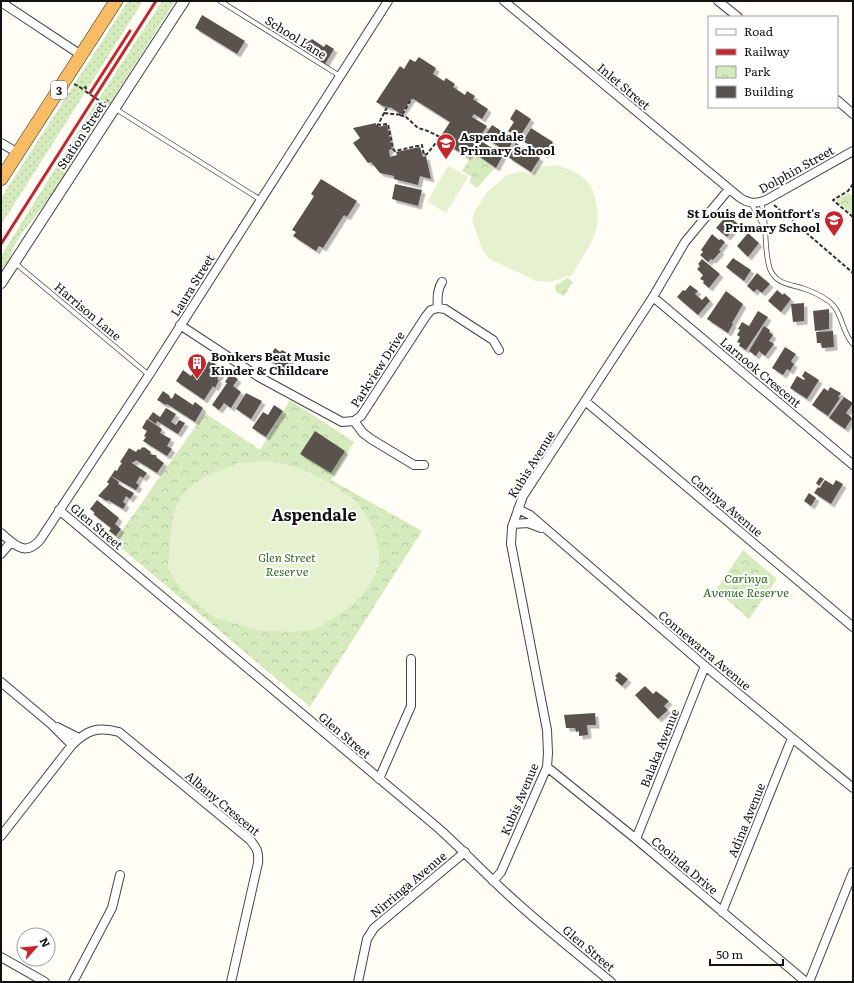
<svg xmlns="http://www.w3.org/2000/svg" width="854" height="983" font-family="Literata,serif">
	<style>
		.grass { fill: url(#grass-dots) }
		.park { fill: url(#park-crowns) }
		.pitch { fill: #e6f2cf }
		.building { fill: #5a524d; filter: url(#shadow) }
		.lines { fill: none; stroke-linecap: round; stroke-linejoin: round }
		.service-casing { stroke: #444; stroke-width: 5.5 }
		.minor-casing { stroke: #444; stroke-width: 10 }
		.tertiary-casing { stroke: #444; stroke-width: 12 }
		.trunk-casing { stroke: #222; stroke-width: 14 }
		.path { stroke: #333; stroke-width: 2; stroke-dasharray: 4 2; stroke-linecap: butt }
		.service { stroke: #fff; stroke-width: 4 }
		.minor { stroke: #fff; stroke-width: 8 }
		.tertiary { stroke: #fff; stroke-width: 10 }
		.trunk { stroke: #f7bc64; stroke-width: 13 }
		.rail { stroke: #c4262e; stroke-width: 3 }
		.labels { text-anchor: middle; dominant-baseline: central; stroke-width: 4; stroke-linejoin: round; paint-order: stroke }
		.shield { fill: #fff; stroke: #585858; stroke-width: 1 }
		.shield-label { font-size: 11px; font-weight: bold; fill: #111 }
		.street-label { font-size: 12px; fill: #111; stroke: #fff }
		.poi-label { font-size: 12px; font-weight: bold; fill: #111; stroke: #fff; text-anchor: start }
		.park-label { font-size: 12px; font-style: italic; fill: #2f6b1f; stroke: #fff }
		.district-label { font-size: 16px; font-weight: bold; fill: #111; stroke: #fff }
	</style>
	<defs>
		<pattern id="grass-dots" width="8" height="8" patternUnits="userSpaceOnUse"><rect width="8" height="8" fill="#d5ebbd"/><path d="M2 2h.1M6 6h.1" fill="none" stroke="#b6c8a1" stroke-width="1.8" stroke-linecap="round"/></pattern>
		<pattern id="park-crowns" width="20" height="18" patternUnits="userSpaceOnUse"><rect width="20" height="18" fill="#d5ebbd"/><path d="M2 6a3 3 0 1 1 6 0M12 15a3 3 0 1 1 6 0" fill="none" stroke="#b6c8a1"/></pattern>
		<filter id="shadow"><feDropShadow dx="3.5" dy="3.5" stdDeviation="0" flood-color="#0004"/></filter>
	</defs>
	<rect width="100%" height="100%" fill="#fffdf5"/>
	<path class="grass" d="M128 1H143L1 225V198Z
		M162 1H175L55 191 22 233 13 248 11 257 1 273V256L89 114Z"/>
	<path class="park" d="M473 154 495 168 477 188 469 182 472 177 462 171Z
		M849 193 853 197V215L836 200Z
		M567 278 573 282 564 296 556 292 555 286Z
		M290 400 354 442 331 480 422 531 310 707 114 542 205 413 260 450Z
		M743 550 777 579 749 619 716 590Z"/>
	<path class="pitch" d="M556 165C583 174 594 180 597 209 598 218 598 226 595 234 590 247 579 262 572 275L550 282 536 281 526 276 489 259 482 249 472 219 476 209 487 192 507 175 523 171 532 175 538 167Z
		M448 166 468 177 446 213 427 202Z
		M265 461 281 463 302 469 321 478 339 489 355 500 366 515 375 532 379 553V565L374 578 362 595 346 610 316 629 294 632 257 630 213 617 180 588 168 568 170 541 174 512 180 499 188 488 203 478 238 463Z"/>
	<path class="building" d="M202 15 245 41 237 54 195 28Z
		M307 39 310 41 312 39 324 47 326 44 334 49 325 64 303 51 305 47 303 46Z
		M419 57 436 68 433 74 444 81 446 78 455 84 453 87 465 95 467 91 475 96 473 99 488 109 482 119 474 114 472 117 487 126 467 157 439 139 450 122 412 98 401 114 390 107V108L385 106V107L376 102 400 66 404 69 410 59 415 62Z
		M516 109 531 119 519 138 508 131 514 122 510 119Z
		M376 123 377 127 387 125 392 149 389 150 390 157 397 155 396 152 420 147 423 157 426 156 431 179 420 176 418 185 394 179V176L380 173 371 162 368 163 353 143 360 138 353 128Z
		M492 125 514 139 507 152 484 137Z
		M531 128 553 142 545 155 523 141Z
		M481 141 503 155 496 168 474 153Z
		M516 143 540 158 531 172 508 157Z
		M321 179 357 201 347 217 344 215 323 248 319 246 316 251 293 236 296 232 292 230 314 196 311 194Z
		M395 184 422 190 418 206 392 199Z
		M727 215 738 224 727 237 716 228Z
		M748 233 759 243 748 257 737 246Z
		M712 234 719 240 721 239 725 242 719 250 721 251 713 260 711 259 708 262 700 255 703 252 701 250Z
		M733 258 751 270 744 281 726 267Z
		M702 259 720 274 709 288 703 283 704 281 700 279 703 275 697 269 700 266 698 264Z
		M757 273 770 284 762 293 757 289 754 292 747 286Z
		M690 285 698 291 695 294 702 300 706 296 710 301 698 315 677 297 683 290 685 291Z
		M777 290 783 295 784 293 791 299 781 312 768 301Z
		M726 291 743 304 732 323 733 324 728 333 707 319Z
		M804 303V321L793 322 791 304Z
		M829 309V329L815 331 813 311Z
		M758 311 768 317 746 350 739 346 740 343 737 342 740 337 737 335 740 330 738 329 742 322 749 326Z
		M764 326 770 330 769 332 773 335 769 341 774 344 765 356 759 351 756 356 749 351Z
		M833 331 834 347 822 348 821 343H817L816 332Z
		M785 347 796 354 791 361 794 364 790 371 787 369 783 375 772 368Z
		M275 348 280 352 282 350 291 355 289 358 291 359 284 370 268 359Z
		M210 360 223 370 217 379 219 380 215 388 213 386 204 400 176 381 183 370 191 376 193 373 197 372 200 374Z
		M805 371 819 380 807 399 790 388 797 376 804 380 805 379 802 376Z
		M230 374 238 379 233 386 241 392 231 408 224 403 219 410 212 405 227 383 225 382Z
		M830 387 841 393 838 397 840 398 828 416 812 405 824 388 828 391Z
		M163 391 170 396 169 397 172 399 175 393 193 405 195 402 203 408 195 422 167 404 166 405 157 400Z
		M246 393 262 401 251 419 236 409Z
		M844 397 853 403 846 413 852 418 845 429 829 418Z
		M274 405 283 411 266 437 252 428 263 412 268 415Z
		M166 408 176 414 171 422 176 425 179 420 185 423 178 434 157 421 156 424 148 419 153 412 160 417Z
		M147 419 162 429 160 433 171 439 167 446 172 449 167 456 143 441 146 437 144 436 147 431 142 428Z
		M315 431 345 451 331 473 300 454Z
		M142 447 143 448 144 447 151 452 150 454 153 455H156L157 458 164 463 157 473 136 460 134 462H132V463L147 473 143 478 140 476 136 483 139 485 136 490 111 476 115 470 117 471 119 467 122 463 120 462 129 448 136 452 138 449 140 450Z
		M111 476 119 482 118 484 134 493 130 499 126 496 123 502 126 504 123 509 108 500 107 501 98 496 109 484 107 482Z
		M820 477 824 479 819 486 816 483Z
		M825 480 833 485 836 480 843 484 831 504 814 493 818 487 820 488Z
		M809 493 816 498 811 506 804 501Z
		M97 500 119 518 115 524 121 529 116 536 109 531 111 528 93 514 95 513 90 509Z
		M619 672 628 679 622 686 615 680 617 678 615 676Z
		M645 686 653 694 656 691 669 701 664 706 668 710 658 719 635 695Z
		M595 713 596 725H587L588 735 579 736V731L576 732 575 728H566L564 715Z"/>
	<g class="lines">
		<defs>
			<path id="service" d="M220 1 340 76
				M114 108 261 200
				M761 202C768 223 763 249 770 269 776 284 789 284 802 288 811 291 820 295 827 300 843 310 841 332 853 344
				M751 203 765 228
				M15 263 149 375"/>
			<path id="minor" d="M504 1 739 197C749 204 756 204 766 200L853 151
				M718 1 738 17
				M1 2 81 55
				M837 100 853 114
				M1 143 18 153
				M653 297 853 465
				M438 308 445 309 493 340 499 350
				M180 325 259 377 342 422 354 421 361 416 426 316 431 310 438 308C437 299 437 290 442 282
				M585 401 853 627
				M354 421 363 433 371 439 414 465H424
				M518 509 530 515 705 666 853 788
				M59 510 437 827C464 851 488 877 515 901 546 929 579 955 611 982
				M513 524 528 523 541 528
				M1 533C15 545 25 557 40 540L149 375 388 1
				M1 554 11 542
				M1 682 51 724 72 745
				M57 727 79 738
				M547 767 636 839 806 982
				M379 779 411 706V659
				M1 836 72 745C87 730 98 726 119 732L250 840C257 848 259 852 258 863L231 982
				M636 839 705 666
				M493 881 501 872 547 767 548 753 547 730 511 544 512 527 523 496 653 297 685 242 729 189
				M722 912 792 738
				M1 957 45 982
				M73 982 112 908 120 875
				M358 982 367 939 374 928 465 852
				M809 982 853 872"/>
			<path id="tertiary" d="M1 283 184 1"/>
			<path id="trunk" d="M1 179 116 1"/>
		</defs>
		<use href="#service" class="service-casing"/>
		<use href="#minor" class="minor-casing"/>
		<use href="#tertiary" class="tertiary-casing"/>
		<use href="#trunk" class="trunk-casing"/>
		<path class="path" d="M74 84 83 89 85 87 86 88 85 91 100 101 97 104 99 105 101 102 104 104 108 100
			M384 113C408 116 400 116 412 98
			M400 115 406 117 418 128 428 131 440 137
			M377 125 388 124 393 149 395 151 422 145 424 155 427 154 439 139
			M377 127 387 107
			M853 184 848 191 833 200 853 217
			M774 205 853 273"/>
		<use href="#service" class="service"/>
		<use href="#minor" class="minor"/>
		<use href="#tertiary" class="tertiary"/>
		<use href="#trunk" class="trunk"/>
		<path class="rail" d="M90 93 130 31
			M1 244 156 1"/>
	</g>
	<defs>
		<symbol id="school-pin" viewBox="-11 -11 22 30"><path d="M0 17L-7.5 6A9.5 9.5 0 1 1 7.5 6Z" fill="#c4262e" stroke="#fff"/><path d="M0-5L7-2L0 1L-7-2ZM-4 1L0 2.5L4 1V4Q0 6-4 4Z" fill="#fff"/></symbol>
		<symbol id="building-pin" viewBox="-11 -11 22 30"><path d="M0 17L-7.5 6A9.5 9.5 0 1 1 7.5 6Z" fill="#c4262e" stroke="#fff"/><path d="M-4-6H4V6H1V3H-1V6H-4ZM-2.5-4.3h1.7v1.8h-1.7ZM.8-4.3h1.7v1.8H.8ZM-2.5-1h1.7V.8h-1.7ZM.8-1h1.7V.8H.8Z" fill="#fff"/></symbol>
	</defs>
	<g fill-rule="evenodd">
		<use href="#school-pin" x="435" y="132" width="22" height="30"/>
		<use href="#school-pin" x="823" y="209" width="22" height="30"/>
		<use href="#building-pin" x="186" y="352" width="22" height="30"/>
	</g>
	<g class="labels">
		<rect class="shield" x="51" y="81" width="16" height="18" rx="3"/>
		<g class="shield-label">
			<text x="59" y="90">3</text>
		</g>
		<g class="street-label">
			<text transform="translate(296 37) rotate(32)">School Lane</text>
			<text transform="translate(624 86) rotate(40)">Inlet Street</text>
			<text transform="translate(81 135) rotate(-57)">Station Street</text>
			<text transform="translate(796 169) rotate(-29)">Dolphin Street</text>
			<text transform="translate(192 285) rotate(-58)">Laura Street</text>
			<text transform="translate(88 311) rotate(40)">Harrison Lane</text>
			<text transform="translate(377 369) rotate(-57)">Parkview Drive</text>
			<text transform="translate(761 372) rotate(40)">Larnook Crescent</text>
			<text transform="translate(531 464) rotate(-58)">Kubis Avenue</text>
			<text transform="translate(727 505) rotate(40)">Carinya Avenue</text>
			<text transform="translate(97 526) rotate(40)">Glen Street</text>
			<text transform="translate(705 650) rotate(40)">Connewarra Avenue</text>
			<text transform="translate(345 735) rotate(40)">Glen Street</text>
			<text transform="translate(659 748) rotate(-68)">Balaka Avenue</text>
			<text transform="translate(519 799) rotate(-67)">Kubis Avenue</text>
			<text transform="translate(223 803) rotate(40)">Albany Crescent</text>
			<text transform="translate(746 820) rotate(-68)">Adina Avenue</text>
			<text transform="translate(685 865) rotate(40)">Cooinda Drive</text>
			<text transform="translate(408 884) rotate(-40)">Nirringa Avenue</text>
			<text transform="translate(589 948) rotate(40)">Glen Street</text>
		</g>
		<g class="poi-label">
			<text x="460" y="136">Aspendale<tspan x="460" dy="14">Primary School</tspan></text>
			<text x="820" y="213" text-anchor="end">St Louis de Montfort's<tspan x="820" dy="14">Primary School</tspan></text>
			<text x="211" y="356">Bonkers Beat Music<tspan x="211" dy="14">Kinder &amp; Childcare</tspan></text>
		</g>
		<g class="park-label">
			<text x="287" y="557">Glen Street<tspan x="287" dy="14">Reserve</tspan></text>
			<text x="746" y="578">Carinya<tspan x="746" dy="14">Avenue Reserve</tspan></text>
		</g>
		<g class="district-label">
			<text x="314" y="514">Aspendale</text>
		</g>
	</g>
	<rect width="854" height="983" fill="none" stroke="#111111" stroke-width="4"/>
	<rect x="708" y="16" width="130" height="92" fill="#ffffff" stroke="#a0a0a0"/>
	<rect x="716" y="29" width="20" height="6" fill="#ffffff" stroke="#a0a0a0"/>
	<text x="744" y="36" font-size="12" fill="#111111">Road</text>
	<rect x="716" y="49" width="20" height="6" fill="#c4262e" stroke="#a0a0a0"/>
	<text x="744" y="56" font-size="12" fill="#111111">Railway</text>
	<rect x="716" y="66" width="20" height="12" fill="url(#park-crowns)" stroke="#a0a0a0"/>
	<text x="744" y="76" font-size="12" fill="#111111">Park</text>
	<rect x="716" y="86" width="20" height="12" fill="#5a524d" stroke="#a0a0a0"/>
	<text x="744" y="96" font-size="12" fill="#111111">Building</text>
	<g transform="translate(36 947) rotate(63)"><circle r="19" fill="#ffffff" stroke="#a0a0a0"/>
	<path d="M0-3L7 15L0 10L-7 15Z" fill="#c4262e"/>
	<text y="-6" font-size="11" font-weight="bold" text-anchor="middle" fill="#111111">N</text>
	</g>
	<path d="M710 959v6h73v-6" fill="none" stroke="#111111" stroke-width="2"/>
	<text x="716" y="959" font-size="12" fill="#111111" stroke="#ffffff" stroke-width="3" paint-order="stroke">50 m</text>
</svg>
